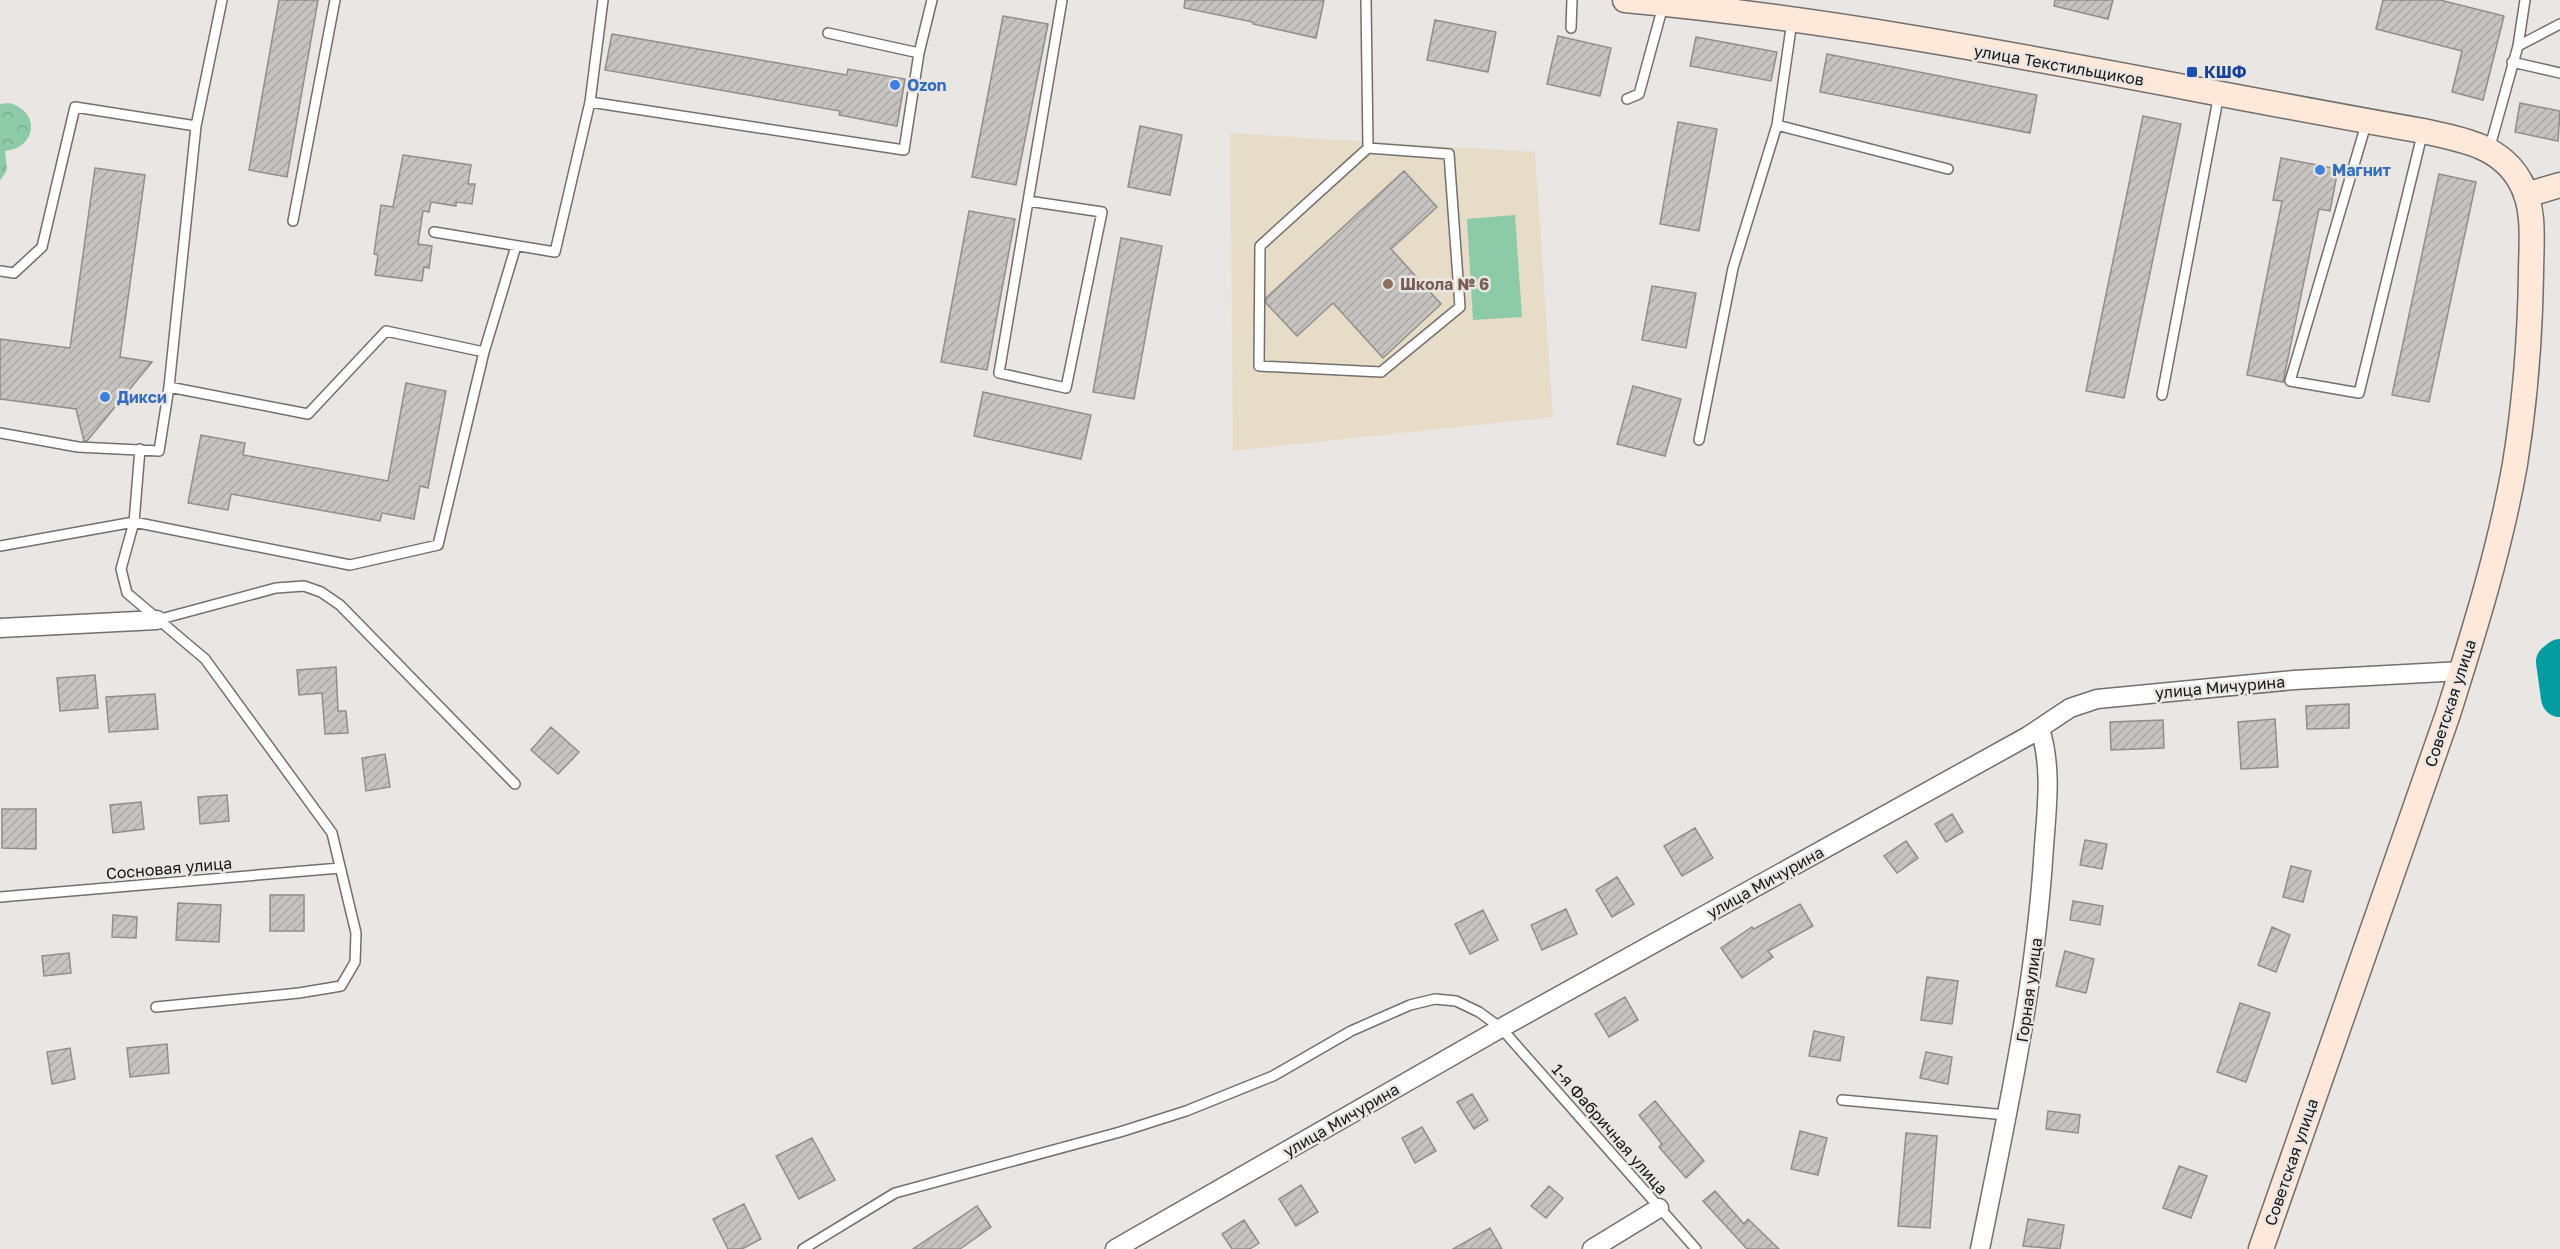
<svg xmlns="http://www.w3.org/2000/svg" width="2560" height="1249" font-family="'Golos Text',sans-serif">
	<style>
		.education { fill: #e7dcc7 }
		.park { fill: url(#park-crowns) }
		.pitch { fill: #8dcaa7 }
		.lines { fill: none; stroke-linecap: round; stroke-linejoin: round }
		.river { stroke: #039ca1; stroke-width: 38 }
		.building { fill: url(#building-hatch); stroke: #918d8b; stroke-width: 1.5 }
		.lane-casing { stroke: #736f6d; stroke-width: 12 }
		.street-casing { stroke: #736f6d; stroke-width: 21 }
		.secondary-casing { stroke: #736f6d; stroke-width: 27 }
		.lane { stroke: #fff; stroke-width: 9 }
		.street { stroke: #fff; stroke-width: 18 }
		.secondary { stroke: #fde8da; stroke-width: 24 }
		.transit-dot { fill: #1a4fb4; stroke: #eae6e3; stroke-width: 2 }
		.shop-dot { fill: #3f7fe0; stroke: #eae6e3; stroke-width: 2 }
		.education-dot { fill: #8d6e63; stroke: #eae6e3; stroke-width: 2 }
		.labels { text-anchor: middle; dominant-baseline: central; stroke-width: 5; stroke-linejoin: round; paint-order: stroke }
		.street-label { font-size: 16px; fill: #181716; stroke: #eae6e3 }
		.transit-label { font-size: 16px; font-weight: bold; fill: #164399; stroke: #eae6e3; text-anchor: start }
		.shop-label { font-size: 16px; font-weight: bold; fill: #366cbe; stroke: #eae6e3; text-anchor: start }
		.education-label { font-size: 16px; font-weight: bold; fill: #785e54; stroke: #eae6e3; text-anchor: start }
	</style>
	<defs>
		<pattern id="park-crowns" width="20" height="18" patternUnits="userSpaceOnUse" patternTransform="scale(1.5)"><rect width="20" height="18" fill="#8dcaa7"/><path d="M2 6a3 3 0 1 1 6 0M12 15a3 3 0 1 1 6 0" fill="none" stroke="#79ad8f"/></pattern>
		<pattern id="building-hatch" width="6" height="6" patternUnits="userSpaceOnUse" patternTransform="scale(1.5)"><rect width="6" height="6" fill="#c7c3c1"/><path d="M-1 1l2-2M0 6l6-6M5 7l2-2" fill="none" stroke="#aaa7a5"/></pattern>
	</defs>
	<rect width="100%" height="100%" fill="#eae6e3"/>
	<path class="education" d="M1230 133 1535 152 1553 417 1233 451Z"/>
	<path class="park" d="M9 103C41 111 37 148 5 151L7 170 0 181V104Z"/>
	<path class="pitch" d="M1515 215 1522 317 1473 320 1467 219Z"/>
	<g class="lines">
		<path class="river" d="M2560 658 2555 662 2560 698"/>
	</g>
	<path class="building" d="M279 0H318L287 177 249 170Z
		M1185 0H1324L1316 38 1253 24V22L1184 8Z
		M2055 0H2113L2108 19 2054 6Z
		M2383 0H2440L2504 16 2483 100 2452 92 2462 51 2376 29Z
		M1003 16 1048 24 1016 185 972 177Z
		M1435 20 1496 32 1488 72 1427 60Z
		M612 34 847 75 848 69 905 79 897 126 839 115 840 111 605 70Z
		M1558 36 1611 48 1600 96 1547 84Z
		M1696 37 1777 52 1771 81 1690 66Z
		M1827 54 2037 95 2030 133 1820 92Z
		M2520 103 2560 111 2558 141 2515 132Z
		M2143 116 2181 124 2124 398 2086 391Z
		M1678 122 1717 129 1699 231 1660 224Z
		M1140 126 1182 135 1170 195 1128 187Z
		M403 155 471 165 468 184H475L472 204 456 202V206L431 202 429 212 423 211 418 244 432 246 429 268 424 267 422 281 375 275 378 255 374 254 381 205 393 207Z
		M2281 158 2338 169 2330 211 2319 209 2283 382 2247 375 2282 201 2273 200Z
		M95 168 145 175 120 357 152 362 87 441H84L76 409 0 399V339L70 348Z
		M1404 171 1437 207 1391 249 1441 304 1383 358 1333 303 1297 336 1266 303V298Z
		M2439 174 2476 182 2429 402 2392 395Z
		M969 211 1015 219 987 370 941 362Z
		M1121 238 1162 246 1134 399 1093 392Z
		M1652 286 1696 293 1686 348 1642 340Z
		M406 383 446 391 428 488 420 486 414 519 382 513 380 521 231 494 228 510 188 503 201 435 245 443 243 455 388 481Z
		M1633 386 1681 399 1665 456 1617 444Z
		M983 392 1091 415 1081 459 974 436Z
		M336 667 338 711H346L348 733 325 734 322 693 299 695 297 670Z
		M95 675 98 708 60 711 57 678Z
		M155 694 158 729 109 732 106 697Z
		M2349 704V728L2307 729 2306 706Z
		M2275 719 2278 767 2241 769 2238 722Z
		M2163 720 2164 748 2111 750 2110 722Z
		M551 727 579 752 558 774 531 750Z
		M385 754 390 787 366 791 362 758Z
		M227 795 229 821 200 824 198 797Z
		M141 802 144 829 113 833 110 805Z
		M2 809H36V849L2 848Z
		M1952 814 1963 832 1946 842 1935 824Z
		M1695 828 1713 858 1682 876 1664 846Z
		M2085 840 2107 844 2102 869 2080 865Z
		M1906 841 1918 858 1897 873 1884 856Z
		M2291 866 2311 871 2303 902 2283 897Z
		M1617 877 1634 904 1612 917 1596 890Z
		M270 895H304V931H270Z
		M2073 901 2103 906 2100 925 2070 920Z
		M178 903 221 905 219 942 176 940Z
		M1800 904 1813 926 1768 951 1773 957 1742 978 1721 948 1752 927 1754 929Z
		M1566 909 1577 934 1542 950 1531 925Z
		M1483 910 1498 940 1470 954 1455 924Z
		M113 915 137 917 136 938 112 937Z
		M2272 927 2290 935 2276 972 2258 965Z
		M2065 951 2094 959 2086 993 2056 986Z
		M69 953 71 973 44 976 42 956Z
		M1927 977 1958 981 1952 1024 1921 1020Z
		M1625 997 1638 1020 1609 1037 1595 1014Z
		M2240 1003 2270 1013 2246 1082 2217 1072Z
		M1814 1031 1844 1037 1840 1061 1809 1056Z
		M167 1044 169 1073 130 1077 127 1048Z
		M70 1048 75 1079 52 1084 47 1052Z
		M1926 1052 1952 1057 1948 1084 1920 1078Z
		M1472 1094 1488 1120 1474 1129 1457 1102Z
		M1655 1101 1704 1161 1686 1178 1659 1147 1662 1144 1639 1115Z
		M2048 1111 2080 1115 2078 1133 2046 1129Z
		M1422 1127 1436 1151 1415 1163 1402 1138Z
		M1800 1131 1827 1138 1818 1175 1791 1169Z
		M1906 1133 1937 1136 1930 1228 1898 1226Z
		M812 1138 835 1180 799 1199 776 1156Z
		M2179 1166 2207 1176 2191 1218 2163 1208Z
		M1301 1185 1318 1212 1296 1226 1279 1199Z
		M1549 1186 1563 1198 1546 1218 1531 1206Z
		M1715 1191 1744 1224 1748 1219 1779 1249H1747L1703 1201Z
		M744 1204 761 1239 742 1249H728L713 1219Z
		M977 1206 991 1227 960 1249H913Z
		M2028 1219 2064 1225 2060 1249 2023 1246Z
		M1244 1220 1259 1243 1250 1249H1232L1222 1234Z
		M1490 1228 1502 1249H1453Z"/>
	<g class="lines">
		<defs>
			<path id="lane" d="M603 0 590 102 904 150 919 53 828 33
				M1366 0 1368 148 1260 246 1259 366 1381 372 1460 307 1449 154 1368 148
				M1792 21 1777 125 1948 169
				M1571 28 1572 0
				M2518 46 2525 0
				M919 53 932 0
				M2512 62 2560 73
				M1627 99 1639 94 1663 6
				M2367 121 2290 381 2359 393 2423 131
				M2489 150 2518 46 2560 24
				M1028 201 1102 212 1066 388 999 373 1062 0
				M293 221 335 0
				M434 232 555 252 590 102
				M0 271 14 273 42 247 75 107 196 126
				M484 352 516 246
				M2162 395 2219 94
				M0 433 78 447 159 451 169 387 196 126 222 0
				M1699 440 1733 268 1777 125
				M140 449 134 522 350 565 438 545 484 352 386 331 308 414 169 387
				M0 546 134 522 121 569 127 593 205 659 332 833 356 933 355 962 341 986 299 993 156 1007
				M157 620 276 588 304 586 321 592 340 605 515 784
				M0 897 340 868
				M1842 1100 2007 1115
				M803 1249 895 1193 1120 1132 1186 1111 1273 1076 1351 1031 1410 1005 1435 999 1456 1001 1479 1012 1501 1028 1696 1249"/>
			<path id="street" d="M0 628 157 620
				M1115 1249 1501 1028 2028 736 2070 708 2097 699 2294 680 2462 671
				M1592 1249 1659 1208
				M1980 1249C2007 1115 2036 983 2044 846 2047 806 2052 767 2040 729"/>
			<path id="secondary" d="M1625 0C1893 24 2158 85 2423 131 2460 139 2500 145 2520 181 2536 208 2531 244 2531 274 2530 337 2525 402 2515 464 2500 549 2474 632 2448 714L2261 1249
				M2526 195 2560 185"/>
		</defs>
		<use href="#lane" class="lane-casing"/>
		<use href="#street" class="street-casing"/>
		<use href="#secondary" class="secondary-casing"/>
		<use href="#lane" class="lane"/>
		<use href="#street" class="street"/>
		<use href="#secondary" class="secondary"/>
	</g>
	<rect class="transit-dot" x="2186" y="66" width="12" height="12" rx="3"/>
	<g class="shop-dot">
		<circle cx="895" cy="85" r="6"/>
		<circle cx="2320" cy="170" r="6"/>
		<circle cx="105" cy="397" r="6"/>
	</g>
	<circle class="education-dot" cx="1388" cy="284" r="6"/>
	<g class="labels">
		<g class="street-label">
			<text transform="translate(2059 65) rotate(10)">улица Текстильщиков</text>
			<text transform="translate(2220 687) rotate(-5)">улица Мичурина</text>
			<text transform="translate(2450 703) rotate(-72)">Советская улица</text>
			<text transform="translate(169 868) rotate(-5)">Сосновая улица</text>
			<text transform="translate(1765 882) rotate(-29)">улица Мичурина</text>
			<text transform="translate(2029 990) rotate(-82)">Горная улица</text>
			<text transform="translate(1341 1120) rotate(-30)">улица Мичурина</text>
			<text transform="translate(1610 1129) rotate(49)">1-я Фабричная улица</text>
			<text transform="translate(2291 1162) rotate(-71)">Советская улица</text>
		</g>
		<g class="transit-label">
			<text x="2204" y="72">КШФ</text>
		</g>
		<g class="shop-label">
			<text x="907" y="85">Ozon</text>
			<text x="2332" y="170">Магнит</text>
			<text x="117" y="397">Дикси</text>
		</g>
		<g class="education-label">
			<text x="1400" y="284">Школа № 6</text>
		</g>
	</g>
</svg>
